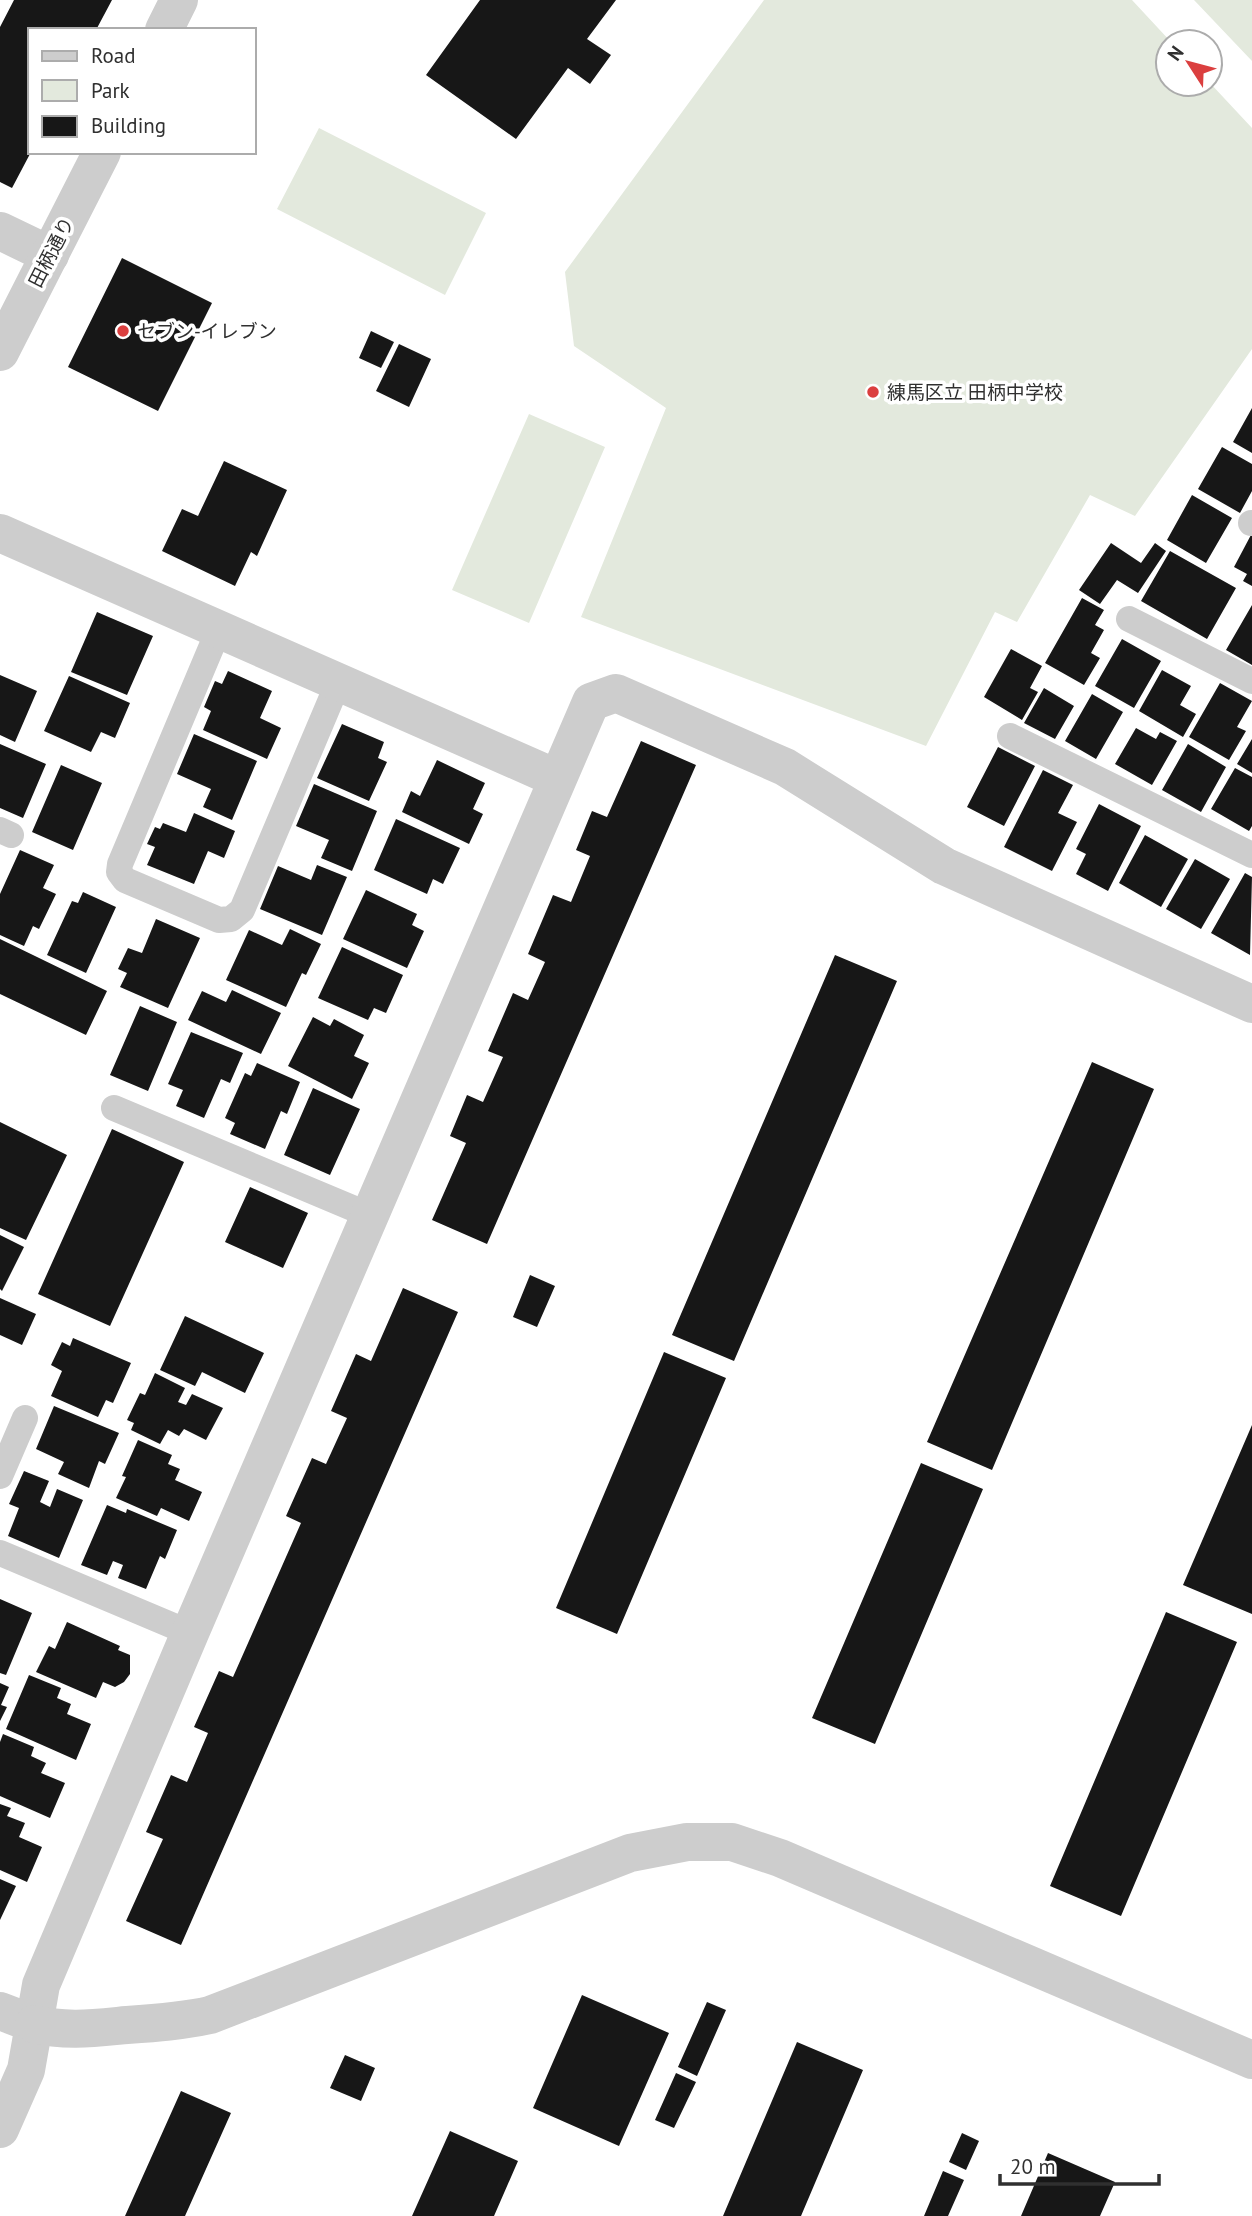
<svg xmlns="http://www.w3.org/2000/svg" width="1252" height="2216" font-family="'PT Sans','Noto Sans JP',sans-serif">
	<style>
		.green { fill: #e3e9dd }
		.building { fill: #171717 }
		.lines { fill: none; stroke-linecap: round; stroke-linejoin: round }
		.service { stroke: #cdcdcd; stroke-width: 26 }
		.minor { stroke: #cdcdcd; stroke-width: 38 }
		.tertiary { stroke: #cdcdcd; stroke-width: 38 }
		.poi-dot { fill: #db3f3f; stroke: #fff; stroke-width: 2.5 }
		.labels { text-anchor: middle; dominant-baseline: central; stroke-width: 7; stroke-linejoin: round; paint-order: stroke }
		.street-label { font-size: 19px; fill: #303030; stroke: #fff }
		.poi-label { font-size: 19px; fill: #303030; stroke: #fff; text-anchor: start }
	</style>
	<rect width="100%" height="100%" fill="#fff"/>
	<path class="green" d="M764 0H1132L1171 42H1168V84L1210 83 1252 128V349L1135 516 1090 495 1017 622 995 612 926 746 581 617 666 408 574 346 565 272Z
		M1194 0H1252V61Z
		M319 128 486 213 445 295 277 209Z
		M529 414 605 447 529 623 452 590Z"/>
	<path class="building" d="M14 0H112L96 30H30L31 152 12 188 0 182V27Z
		M480 0H616L587 39 611 55 590 84 568 68 516 139 426 75Z
		M122 258 212 303 158 411 68 367Z
		M371 331 394 342 381 368 359 358Z
		M399 344 431 359 409 407 376 391Z
		M1252 408V453L1233 442Z
		M1222 447 1252 464V491L1240 513 1198 489Z
		M224 461 287 490 257 556 251 552 235 586 162 551 182 509 198 516Z
		M1192 495 1232 518 1206 563 1167 540Z
		M1252 533V586L1243 581 1247 574 1234 567Z
		M1111 543 1141 563 1155 543 1166 551 1138 593 1117 580 1100 604 1079 590Z
		M1170 551 1236 588 1207 639 1141 601Z
		M1082 598 1104 610 1095 625 1104 630 1091 653 1100 658 1084 685 1045 663Z
		M1252 605V665L1226 650Z
		M97 612 153 636 127 695 71 672Z
		M1122 639 1161 661 1134 708 1095 686Z
		M1011 649 1042 666 1030 688 1038 692 1022 720 984 697Z
		M1162 670 1191 686 1180 705 1196 714 1183 737 1139 711Z
		M228 671 272 691 260 718 281 728 267 759 203 730 211 711 204 707 215 681 222 684Z
		M0 675 37 691 15 742 0 735Z
		M69 676 130 703 115 738 101 732 91 752 44 731Z
		M1220 683 1252 701 1237 727 1246 731 1229 760 1189 737Z
		M1044 688 1074 706 1055 739 1024 723Z
		M1092 694 1123 712 1096 759 1065 741Z
		M342 724 384 742 378 758 387 762 369 801 317 778Z
		M1136 728 1156 739 1160 732 1177 741 1152 785 1115 764Z
		M194 734 257 761 232 820 203 807 211 789 177 774Z
		M1252 739V773L1237 764Z
		M641 741 696 765 487 1244 432 1220 466 1143 450 1136 467 1095 483 1102 503 1057 488 1051 513 993 528 1000 545 962 528 954 553 895 571 902 590 856 576 850 592 811 607 817Z
		M0 744 46 764 23 818 0 808Z
		M1188 744 1226 767 1201 812 1162 790Z
		M998 747 1035 766 1004 826 967 807Z
		M437 760 485 783 473 809 483 814 469 844 402 812 411 791 420 796Z
		M61 765 102 783 73 850 32 832Z
		M1235 768 1252 777V826L1249 831 1211 809Z
		M1043 770 1073 785 1058 813 1077 822 1052 871 1004 847Z
		M314 784 377 811 352 871 321 858 329 840 296 826Z
		M1099 804 1141 826 1108 891 1076 874 1086 854 1076 849Z
		M194 813 235 831 224 858 208 851 194 884 147 865 155 847 147 844 155 827 160 829 163 823 186 832Z
		M396 819 460 848 443 884 433 879 427 894 374 870Z
		M1145 835 1188 859 1161 907 1119 883Z
		M20 850 54 865 43 888 56 894 39 929 33 926 24 946 0 935V894Z
		M1195 859 1230 879 1201 929 1166 909Z
		M317 865 347 877 322 935 260 909 278 866 311 880Z
		M1245 873 1252 877 1250 955 1211 933Z
		M366 890 417 914 412 925 424 931 407 968 343 939Z
		M83 892 116 907 86 973 47 955 72 901 78 903Z
		M156 919 200 938 168 1008 120 987 127 973 118 969 128 948 142 953Z
		M290 929 321 944 306 975 302 973 286 1007 226 980 249 930 282 945Z
		M0 939 107 991 86 1035 0 994Z
		M342 947 403 975 386 1013 374 1008 368 1020 318 998Z
		M835 955 897 981 734 1361 672 1335Z
		M232 990 281 1013 261 1054 188 1020 202 991 226 1002Z
		M140 1006 177 1022 148 1091 110 1075Z
		M313 1017 330 1026 334 1019 364 1035 354 1056 369 1063 352 1099 288 1066Z
		M191 1032 243 1053 230 1083 221 1079 204 1118 176 1106 183 1090 168 1084Z
		M1092 1062 1154 1089 992 1470 927 1442Z
		M257 1063 300 1082 287 1114 281 1111 265 1149 230 1134 235 1123 225 1118 245 1073 251 1076Z
		M313 1088 360 1109 330 1175 284 1155Z
		M0 1122 67 1155 26 1240 0 1228Z
		M112 1129 184 1162 110 1326 38 1294Z
		M250 1187 308 1213 283 1268 225 1242Z
		M0 1235 24 1247 2 1291 0 1289Z
		M530 1275 555 1286 537 1327 513 1317Z
		M403 1288 458 1312 181 1945 126 1921 163 1839 146 1832 171 1775 187 1782 208 1733 194 1727 219 1671 233 1677 301 1523 286 1516 312 1458 326 1464 347 1418 331 1411 356 1354 371 1361Z
		M0 1298 36 1314 22 1345 0 1335Z
		M185 1316 264 1353 245 1393 202 1372 195 1386 160 1370Z
		M73 1338 131 1363 113 1403 106 1400 98 1417 51 1396 62 1371 51 1365 62 1342 70 1346Z
		M664 1352 726 1378 617 1634 556 1608Z
		M155 1373 185 1388 178 1402 186 1405 192 1394 223 1408 206 1440 184 1429 179 1436 168 1430 160 1444 131 1430 134 1423 127 1420 140 1393 145 1395Z
		M54 1406 119 1433 105 1464 99 1461 89 1488 58 1474 64 1462 36 1449Z
		M1252 1425V1614L1183 1585Z
		M138 1440 172 1455 168 1464 180 1469 175 1480 202 1492 189 1521 161 1508 157 1516 116 1498 126 1477 122 1476Z
		M921 1463 983 1489 875 1744 812 1718Z
		M24 1471 49 1481 40 1502 50 1507 57 1489 83 1500 59 1558 8 1536 19 1508 9 1504Z
		M107 1505 126 1513 127 1509 177 1530 165 1559 160 1556 146 1589 118 1578 123 1565 113 1561 107 1575 81 1565Z
		M0 1599 32 1613 6 1675 0 1673Z
		M1166 1612 1237 1642 1121 1916 1050 1886Z
		M67 1622 120 1646 118 1650 130 1655V1674L124 1682 115 1687 103 1682 96 1698 36 1672 49 1646 55 1649Z
		M29 1675 61 1688 57 1698 71 1704 67 1714 91 1724 76 1760 6 1729Z
		M0 1683 9 1687 1 1705 7 1707 0 1721Z
		M3 1734 34 1747 31 1756 46 1763 41 1773 65 1783 50 1818 0 1796V1742Z
		M0 1804 11 1808 7 1816 25 1823 19 1837 42 1847 27 1882 0 1870Z
		M0 1879 16 1886 0 1920Z
		M582 1995 669 2033 619 2146 533 2108Z
		M707 2002 726 2010 697 2076 678 2067Z
		M797 2042 863 2070 801 2216H723Z
		M345 2055 375 2068 361 2101 330 2088Z
		M676 2073 696 2082 674 2128 655 2120Z
		M181 2091 231 2113 185 2216H125Z
		M450 2131 518 2161 494 2216H412Z
		M962 2133 979 2141 966 2170 949 2162Z
		M1048 2153 1115 2182 1100 2216H1021Z
		M943 2171 964 2180 948 2216H924Z"/>
	<g class="lines">
		<path class="service" d="M1251 523H1252
			M1129 619 1252 681
			M219 629 120 864 119 872 125 880 219 920 231 919 242 910 338 683
			M1010 736 1252 855
			M0 830 11 835
			M114 1108 369 1215
			M0 1476 25 1418
			M0 1553 190 1633"/>
		<path class="minor" d="M0 231 50 255
			M0 533 556 778
			M0 2011 34 2024
			M0 2129 26 2070 41 1985 190 1633 591 702 616 693 785 767 944 866 1252 1004"/>
		<path class="tertiary" d="M164 30 179 0
			M0 352 102 152
			M34 2024C66 2032 95 2028 127 2025 155 2023 183 2021 210 2015L630 1853 687 1842H732L780 1858 1252 2060"/>
	</g>
	<g class="poi-dot">
		<circle cx="123" cy="331" r="7"/>
		<circle cx="873" cy="392" r="7"/>
	</g>
	<g class="labels">
		<g class="street-label">
			<text transform="translate(51 252) rotate(-63)">田柄通り</text>
		</g>
		<g class="poi-label">
			<text x="137" y="331">セブン-イレブン</text>
			<text x="887" y="392">練馬区立 田柄中学校</text>
		</g>
	</g>
	<rect x="28" y="28" width="228" height="126" fill="#ffffff" stroke="#acacac" stroke-width="2"/>
	<rect x="42" y="51" width="35" height="10" fill="#cdcdcd" stroke="#acacac" stroke-width="2"/>
	<text x="91" y="63" font-size="21" fill="#303030">Road</text>
	<rect x="42" y="80" width="35" height="21" fill="#e3e9dd" stroke="#acacac" stroke-width="2"/>
	<text x="91" y="98" font-size="21" fill="#303030">Park</text>
	<rect x="42" y="116" width="35" height="21" fill="#171717" stroke="#acacac" stroke-width="2"/>
	<text x="91" y="133" font-size="21" fill="#303030">Building</text>
	<g transform="translate(1189 63) rotate(306)"><circle r="33" fill="#ffffff" stroke="#acacac" stroke-width="2"/>
	<path d="M0-5L12 26L0 18L-12 26Z" fill="#db3f3f"/>
	<text y="-10" font-size="19" font-weight="bold" text-anchor="middle" fill="#303030">N</text>
	</g>
	<path d="M1000 2174v10h159v-10" fill="none" stroke="#303030" stroke-width="3.5"/>
	<text x="1010" y="2174" font-size="21" fill="#303030" stroke="#ffffff" stroke-width="5" paint-order="stroke">20 m</text>
</svg>
